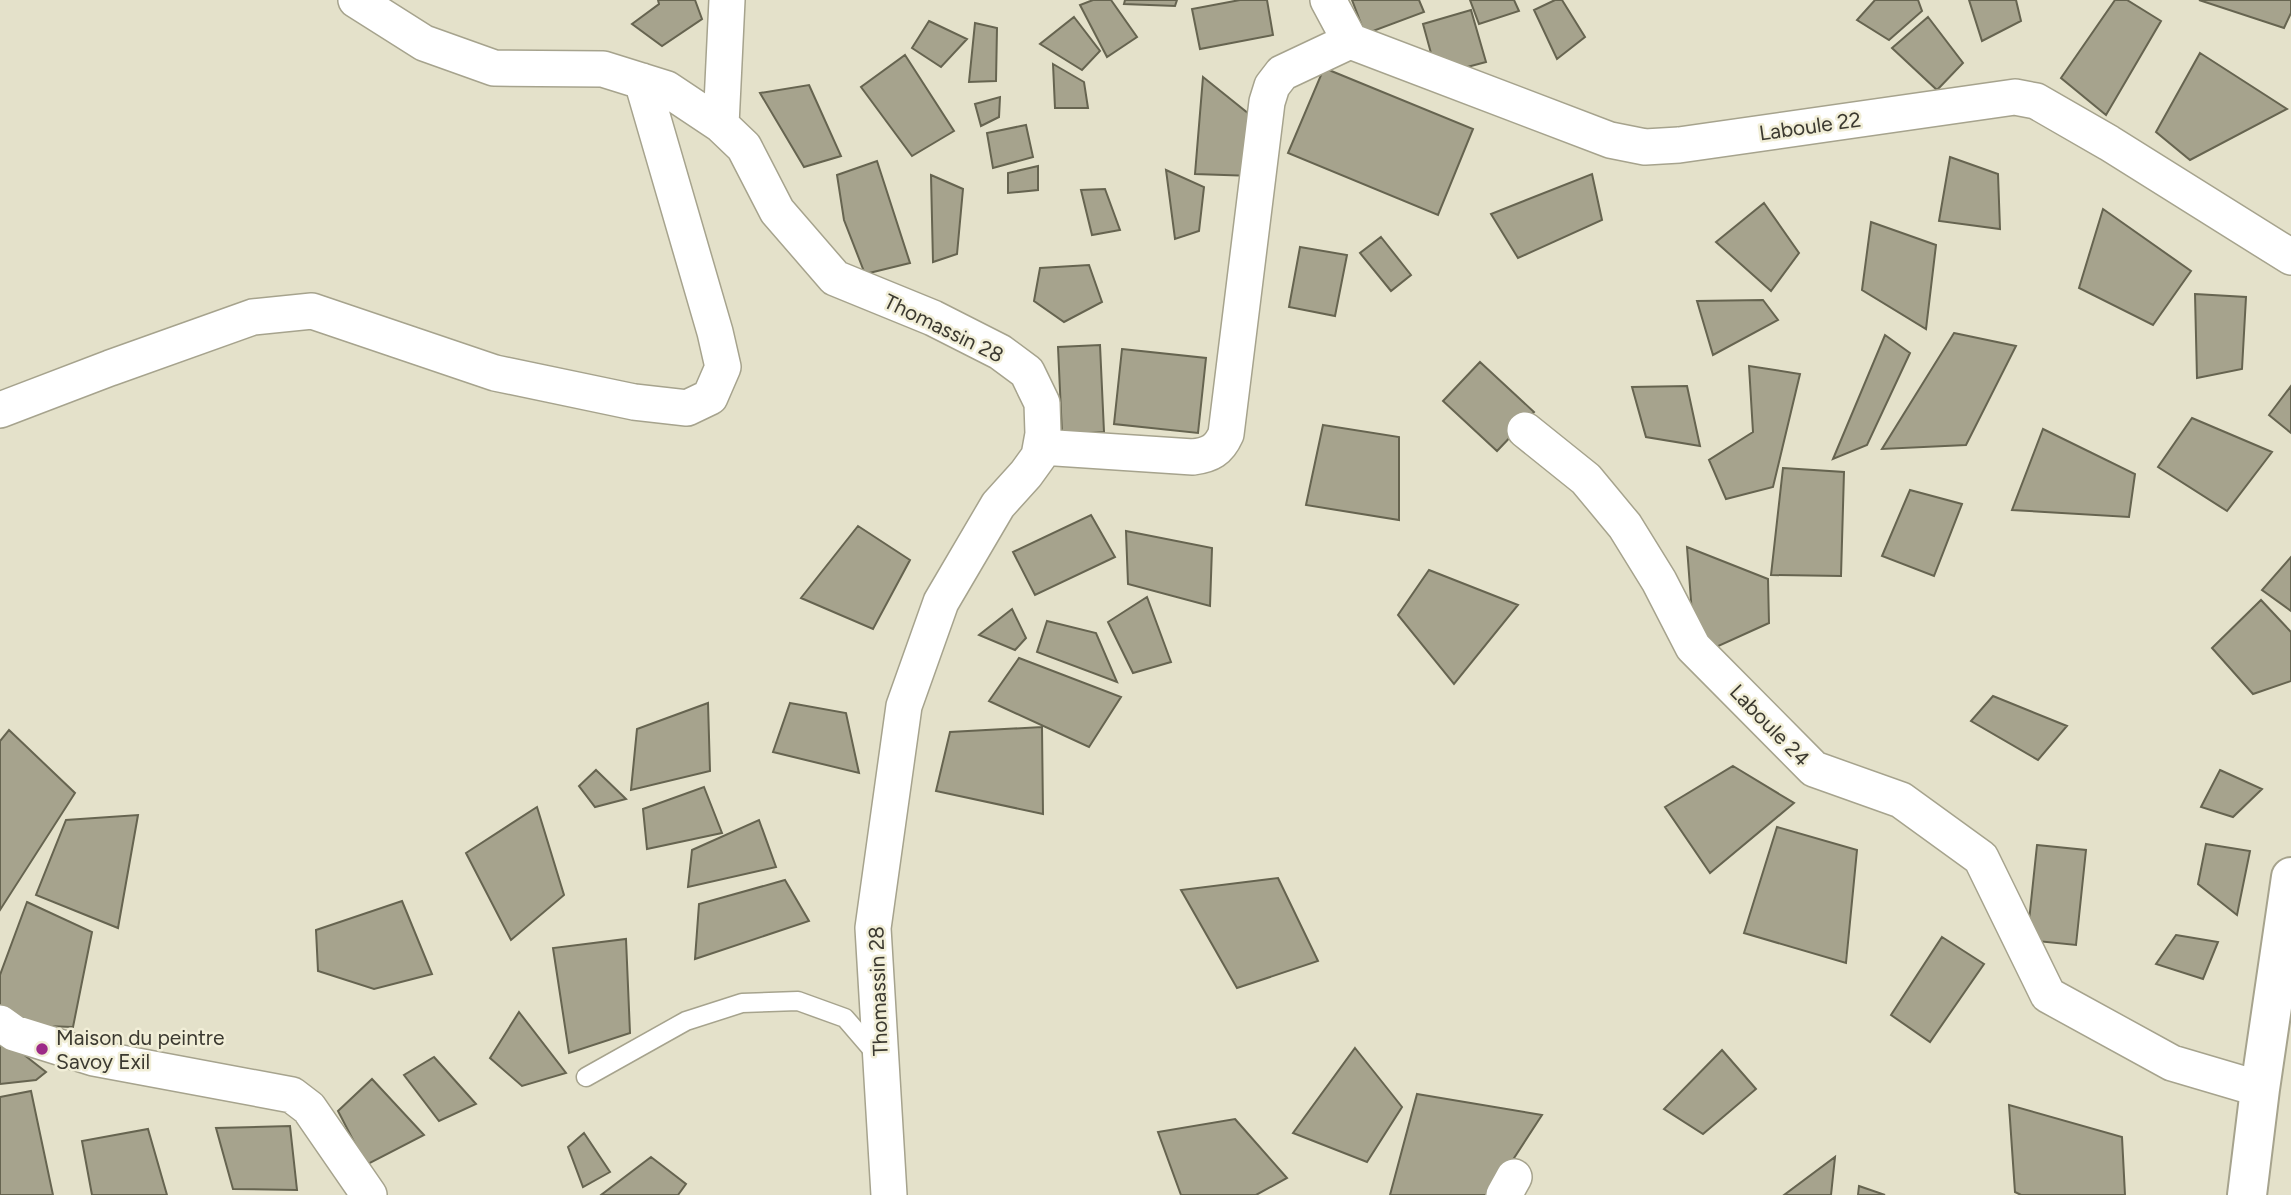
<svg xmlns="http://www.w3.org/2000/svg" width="2291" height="1195" font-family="Figtree,sans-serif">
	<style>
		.building { fill: #a6a38d; stroke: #666450; stroke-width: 2 }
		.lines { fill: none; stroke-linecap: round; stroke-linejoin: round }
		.lane-casing { stroke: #a6a38d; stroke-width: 21 }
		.street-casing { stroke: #a6a38d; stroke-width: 38 }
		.secondary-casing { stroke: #a6a38d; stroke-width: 42 }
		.lane { stroke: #fff; stroke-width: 18 }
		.street { stroke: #fff; stroke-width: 35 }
		.secondary { stroke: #fff; stroke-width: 38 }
		.poi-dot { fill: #9d2a87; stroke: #f1eed7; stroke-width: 2.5 }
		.labels { text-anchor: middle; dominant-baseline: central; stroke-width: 5; stroke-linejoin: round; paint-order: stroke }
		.street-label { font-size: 21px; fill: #3b3930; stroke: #f1eed7 }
		.poi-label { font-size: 21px; fill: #3b3930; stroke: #f1eed7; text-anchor: start }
	</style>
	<rect width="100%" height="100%" fill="#e4e1ca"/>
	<path class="building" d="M658 0H695L702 19 662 46 632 24 659 4Z
		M1093 0H1111L1137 37 1107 57 1080 5Z
		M1125 0H1177L1175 6 1124 4Z
		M1240 0H1267L1273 35 1200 49 1192 9Z
		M1352 0H1419L1424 12 1365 34Z
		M1470 0H1514L1519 11 1479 24Z
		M1555 0H1562L1585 37 1557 59 1534 10Z
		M1875 0H1918L1922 11 1889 40 1857 20Z
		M1969 0H2016L2021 21 1982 41Z
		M2115 0H2127L2161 21 2106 115 2061 78Z
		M2199 0H2291V13L2284 28Z
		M1471 10 1486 62 1437 75 1423 24Z
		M1074 17 1100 51 1082 70 1040 44Z
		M1928 17 1963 63 1937 90 1892 48Z
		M929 21 967 39 941 67 912 48Z
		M975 23 997 28 996 81 969 82Z
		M2200 53 2287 109 2190 160 2156 132Z
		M905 55 954 131 912 156 861 87Z
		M1053 64 1084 82 1088 108H1055Z
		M1324 68 1473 129 1438 215 1288 153Z
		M1203 77 1254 118 1253 176 1195 174Z
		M809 85 841 156 804 167 760 93Z
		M1000 97 999 117 981 126 975 104Z
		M1026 125 1033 157 993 168 987 133Z
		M1950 157 1998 174 2000 229 1939 221Z
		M877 161 910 263 865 274 844 220 837 175Z
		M1038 166V190L1008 193V173Z
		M1166 170 1204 187 1199 231 1175 239Z
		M1592 174 1602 220 1518 258 1491 214Z
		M931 175 963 189 957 254 933 262Z
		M1105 189 1120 230 1092 235 1081 190Z
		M1764 203 1799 253 1771 291 1716 242Z
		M2103 209 2191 271 2153 325 2079 288Z
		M1871 222 1936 245 1926 329 1862 290Z
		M1381 237 1411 275 1391 291 1360 253Z
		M1300 247 1347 255 1335 316 1289 307Z
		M1089 265 1102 302 1064 322 1034 301 1040 268Z
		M2195 294 2246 297 2242 369 2197 378Z
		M1763 300 1778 320 1713 355 1697 301Z
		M1954 333 2016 346 1966 445 1882 449Z
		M1885 335 1910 353 1867 445 1833 459Z
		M1100 345 1104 432 1062 434 1058 347Z
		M1122 349 1206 358 1198 433 1114 424Z
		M1480 362 1534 412 1497 451 1443 401Z
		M1749 366 1800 374 1773 487 1726 499 1709 460 1753 432Z
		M1687 386 1700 446 1646 437 1632 387Z
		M2291 386V433L2269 415Z
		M2192 418 2272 452 2227 511 2158 467Z
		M1323 425 1399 437V520L1306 505Z
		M2043 429 2135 474 2129 517 2012 510Z
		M1783 468 1844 472 1841 576 1771 575Z
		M1910 490 1962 504 1934 576 1882 556Z
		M1091 515 1115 557 1035 595 1013 552Z
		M858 526 910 560 873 629 801 598Z
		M1126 531 1212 548 1210 606 1128 584Z
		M1687 547 1768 579 1769 623 1714 648 1694 641Z
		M2291 557V611L2262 590Z
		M1429 570 1518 605 1454 684 1398 615Z
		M1147 597 1171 662 1133 673 1108 622Z
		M2261 600 2291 632V681L2253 694 2212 648Z
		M1012 609 1026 638 1015 650 979 635Z
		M1047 621 1096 633 1117 682 1037 652Z
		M1019 658 1121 697 1089 747 989 701Z
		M1993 696 2067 726 2038 760 1971 721Z
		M708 703 710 771 631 790 637 729Z
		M790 703 846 713 859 773 773 752Z
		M1042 727 1043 814 936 791 950 732Z
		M9 730 75 793 0 910V741Z
		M1733 766 1794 803 1710 873 1665 807Z
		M596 770 626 799 595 807 579 786Z
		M2220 770 2262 789 2233 817 2201 807Z
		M704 787 722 833 647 849 643 809Z
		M537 807 564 895 511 940 466 853Z
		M138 815 118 928 36 895 66 820Z
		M759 820 776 867 688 887 692 850Z
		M1777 827 1857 850 1846 963 1744 933Z
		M2206 844 2250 851 2237 915 2198 884Z
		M2037 845 2086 850 2076 945 2027 940Z
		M1278 878 1318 961 1237 988 1181 890Z
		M785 880 809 921 695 959 699 904Z
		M402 901 432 974 374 989 318 971 316 930Z
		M27 902 92 932 73 1027 15 1025 0 1011V975Z
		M2176 935 2218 942 2203 979 2156 964Z
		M1942 937 1984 964 1930 1042 1891 1015Z
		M626 939 630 1033 569 1053 553 948Z
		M519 1012 566 1073 522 1086 490 1058Z
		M0 1036 46 1072 36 1080 0 1084Z
		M1355 1048 1402 1107 1367 1162 1293 1133Z
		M1722 1050 1756 1089 1703 1134 1664 1109Z
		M434 1057 476 1104 439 1121 404 1075Z
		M372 1079 424 1135 366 1165 338 1111Z
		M31 1091 53 1195H0V1097Z
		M1417 1094 1542 1115 1490 1195H1390Z
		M2009 1105 2122 1137 2125 1195H2021L2015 1192Z
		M1235 1119 1287 1178 1256 1195H1181L1158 1132Z
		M290 1126 297 1190 233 1189 216 1128Z
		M148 1129 167 1195H92L82 1141Z
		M584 1133 610 1172 583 1187 568 1147Z
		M651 1157 686 1184 678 1195H601Z
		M1835 1157 1831 1195H1784Z
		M1859 1186 1885 1195H1858Z"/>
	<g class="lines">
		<defs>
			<path id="lane" d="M586 1077 686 1021 742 1003 798 1001 845 1018 876 1054"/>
			<path id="street" d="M356 0 424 43 494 68 603 69 667 89 721 125 744 147 777 211 835 278 933 318 1000 352 1027 372 1042 403 1043 434 1039 456 1026 474 998 505 941 602 904 706 873 928 889 1195
				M1328 0 1350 41 1610 140 1645 147 1679 145 2015 97 2036 101 2109 143 2291 257
				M721 125 727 0
				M0 410 110 368 253 317 312 311 495 373 634 402 687 408 710 397 723 367 715 332 642 81
				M1525 430 1586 479 1625 526 1659 581 1693 647 1814 769 1901 800 1981 858 2048 995 2172 1063 2260 1089
				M1041 447 1193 457C1210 455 1219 450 1226 434L1267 102 1272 86 1282 73 1350 41
				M0 1023 14 1033 94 1058 292 1095 309 1108 369 1195
				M1504 1195 1514 1177"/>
			<path id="secondary" d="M2247 1195 2260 1089 2291 877"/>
		</defs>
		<use href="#lane" class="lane-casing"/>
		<use href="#street" class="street-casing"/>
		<use href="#secondary" class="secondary-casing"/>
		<use href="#lane" class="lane"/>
		<use href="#street" class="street"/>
		<use href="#secondary" class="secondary"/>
	</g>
	<circle class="poi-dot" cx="42" cy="1049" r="7"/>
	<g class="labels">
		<g class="street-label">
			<text transform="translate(1810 126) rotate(-8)">Laboule 22</text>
			<text transform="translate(944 328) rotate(26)">Thomassin 28</text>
			<text transform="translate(1770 725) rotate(46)">Laboule 24</text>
			<text transform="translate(878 991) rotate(-92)">Thomassin 28</text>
		</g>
		<g class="poi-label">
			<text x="56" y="1037">Maison du peintre<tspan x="56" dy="24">Savoy Exil</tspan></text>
		</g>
	</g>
</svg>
